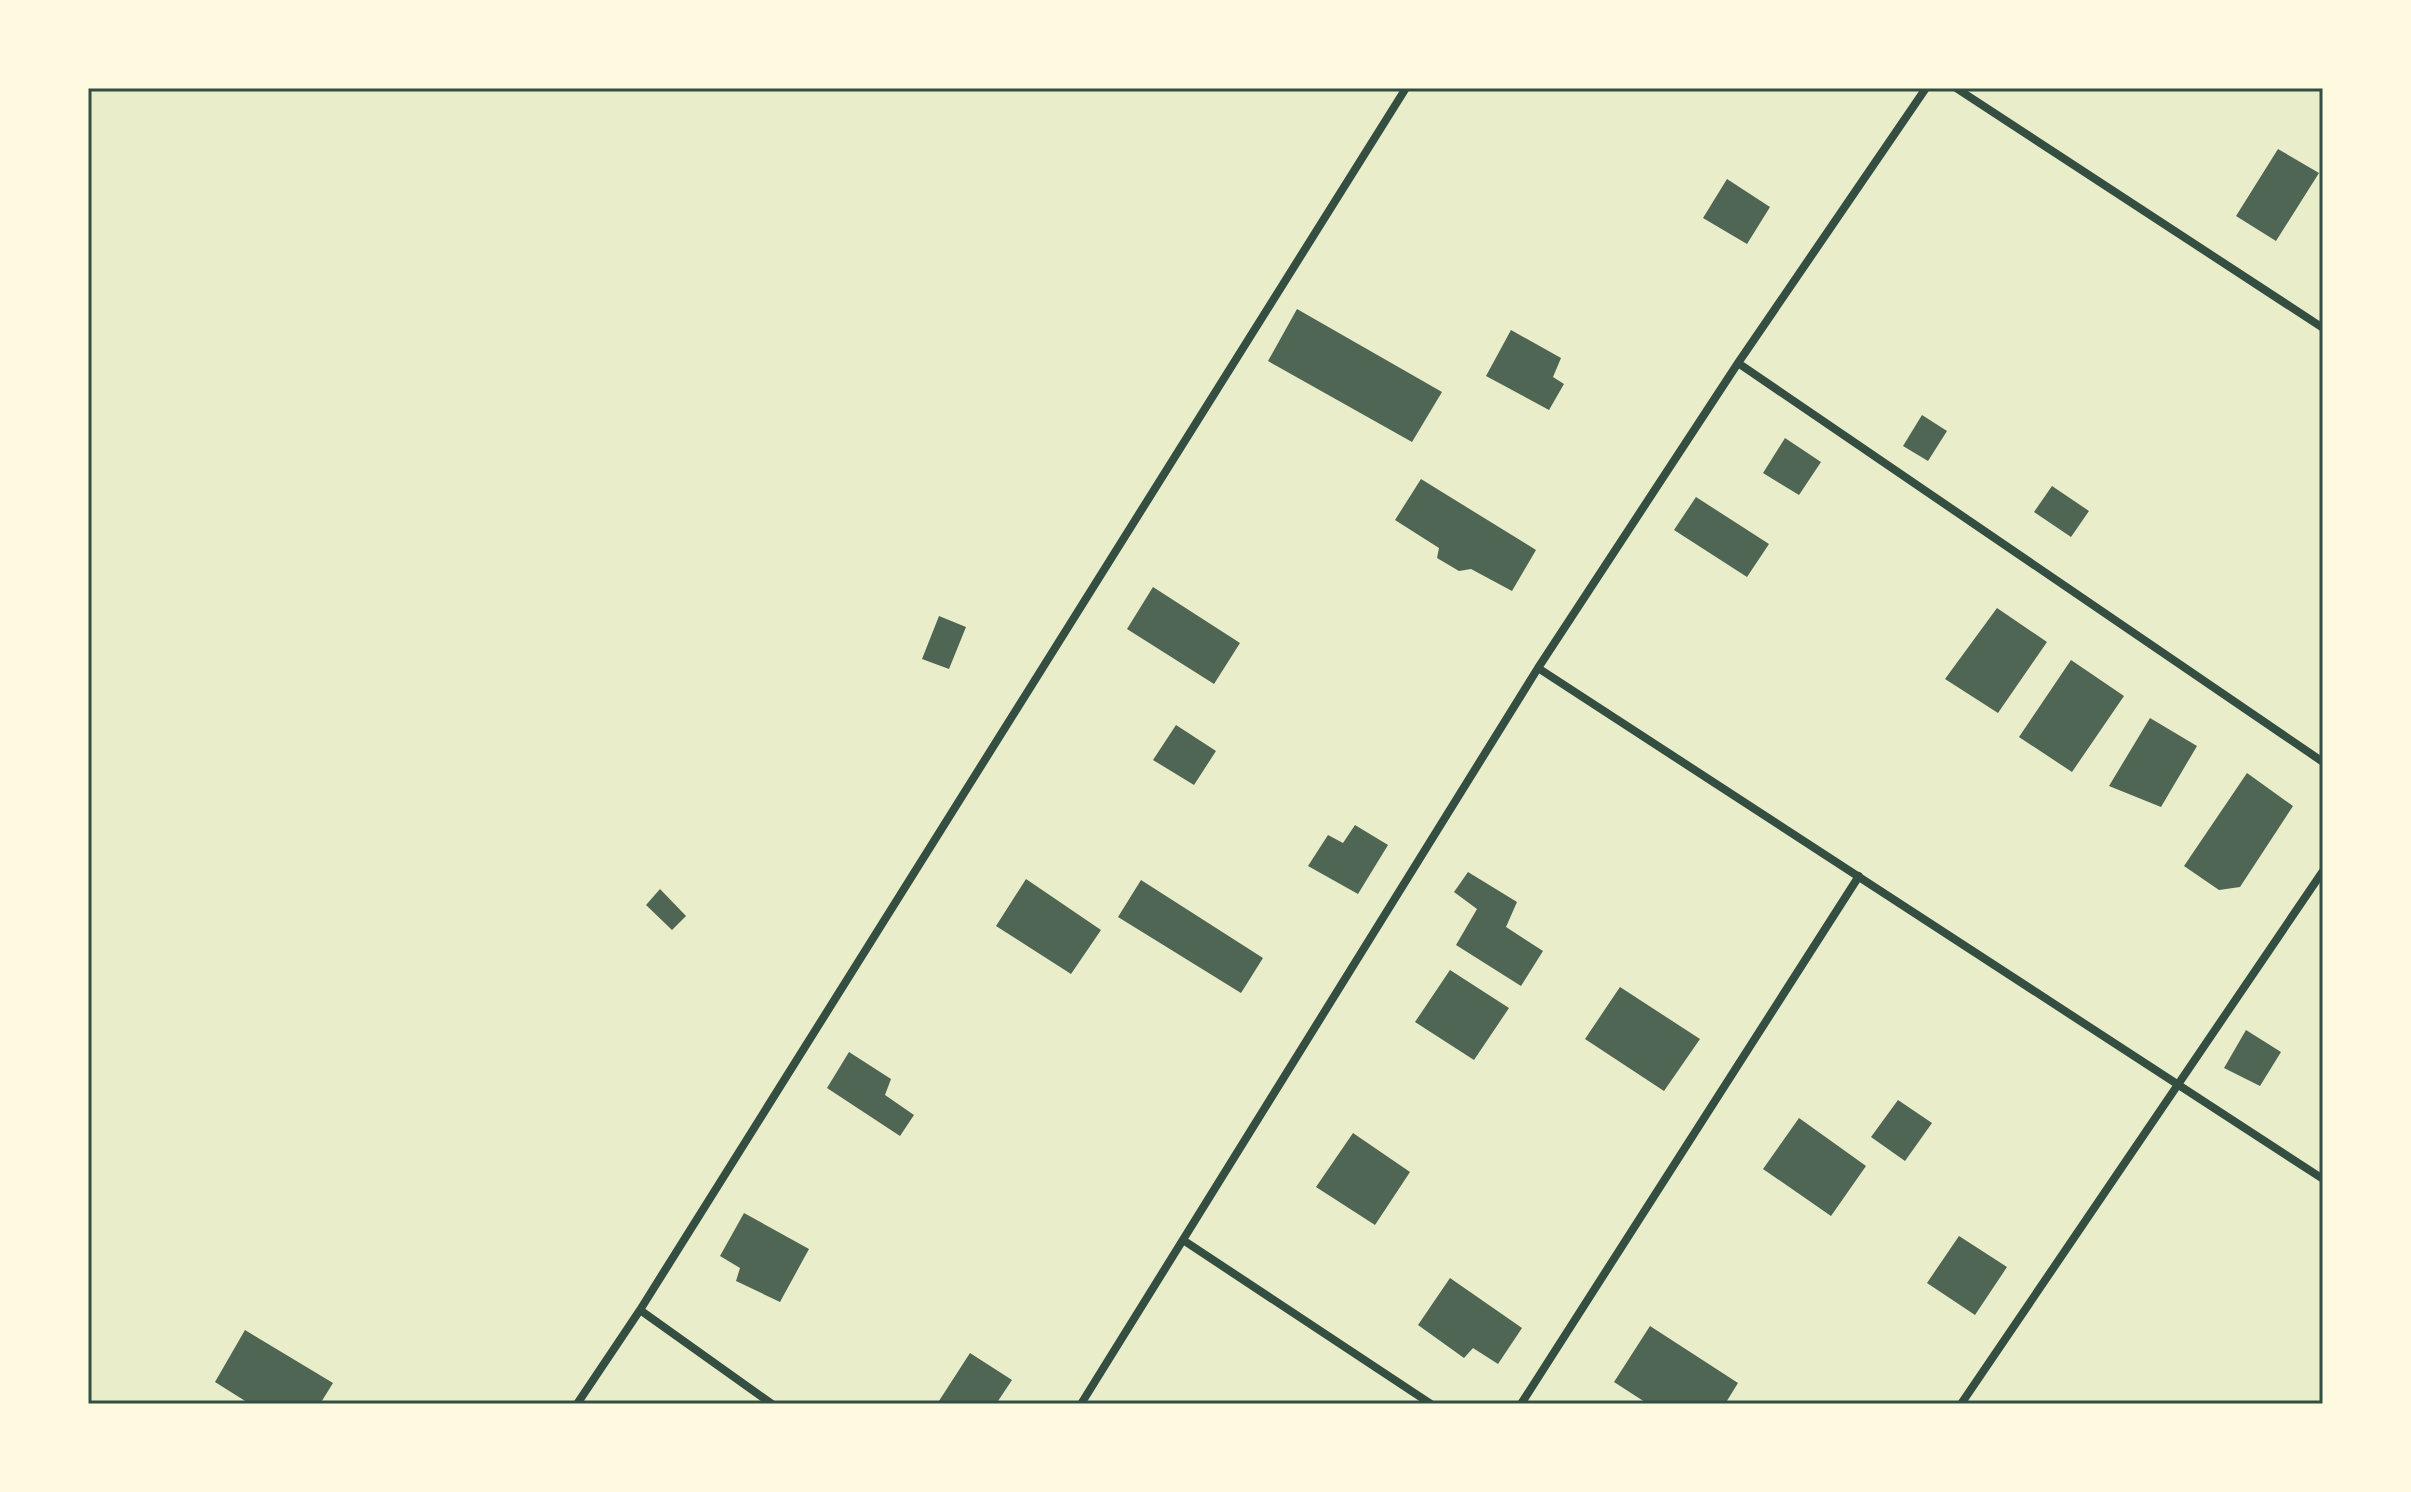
<svg xmlns="http://www.w3.org/2000/svg" width="2411" height="1492" font-family="Mulish,sans-serif">
	<style>
		.building { fill: #4f6655 }
		.lines { fill: none; stroke-linecap: round; stroke-linejoin: round }
		.minor { stroke: #344e41; stroke-width: 8 }
		.neatline { fill: none; stroke: #344e41; stroke-width: 3 }
	</style>
	<rect width="100%" height="100%" fill="#e9edc9"/>
	<path class="building" d="M2278 149 2319 173 2276 241 2236 216Z
		M1727 179 1770 207 1747 244 1703 218Z
		M1297 309 1442 392 1412 442 1268 361Z
		M1511 330 1561 358 1553 377 1564 384 1549 410 1486 376Z
		M1922 415 1947 431 1928 461 1903 446Z
		M1785 438 1821 462 1799 495 1763 473Z
		M1421 479 1536 550 1512 591 1471 569 1459 571 1437 558 1439 548 1395 520Z
		M2052 486 2089 511 2071 537 2034 512Z
		M1696 497 1769 544 1747 577 1674 530Z
		M1153 587 1240 643 1214 684 1127 629Z
		M1997 608 2047 642 1998 713 1945 679Z
		M939 616 966 627 949 669 922 659Z
		M2071 660 2124 696 2072 772 2019 737Z
		M2150 718 2197 746 2161 807 2109 786Z
		M1176 725 1216 751 1194 785 1153 760Z
		M2247 773 2293 806 2240 887 2219 890 2184 866Z
		M1355 825 1388 845 1358 894 1308 866 1328 835 1343 843Z
		M1468 872 1517 902 1506 927 1543 951 1521 986 1456 945 1477 909 1454 892Z
		M1026 879 1101 930 1071 974 996 926Z
		M1141 880 1263 958 1241 993 1118 917Z
		M660 889 686 916 672 930 646 905Z
		M1450 970 1509 1008 1474 1060 1415 1022Z
		M1620 987 1700 1039 1664 1091 1585 1039Z
		M2246 1030 2281 1052 2260 1086 2224 1068Z
		M849 1052 891 1079 885 1095 914 1115 900 1136 827 1088Z
		M1898 1100 1932 1123 1905 1161 1871 1137Z
		M1799 1118 1866 1166 1831 1216 1763 1169Z
		M1353 1133 1410 1172 1375 1225 1316 1187Z
		M744 1213 809 1249 780 1302 736 1281 740 1268 720 1256Z
		M1959 1236 2007 1267 1975 1315 1927 1283Z
		M1450 1278 1522 1328 1498 1364 1473 1348 1464 1358 1418 1325Z
		M1650 1326 1738 1383 1725 1404H1648L1614 1382Z
		M245 1330 333 1383 320 1404H250L215 1382Z
		M970 1353 1012 1380 996 1404H937Z"/>
	<g class="lines">
		<path class="minor" d="M1956 88 2323 328
			M1738 363 2323 762
			M1538 668 2323 1179
			M1183 1240 1431 1404
			M640 1310 772 1404
			M577 1404 640 1310 1406 88
			M1081 1404 1538 668 1738 363 1926 88
			M1521 1404 1859 876
			M1961 1404 2323 871"/>
	</g>
	<rect width="2411" height="1492" fill="none" stroke="#fefae0" stroke-width="180"/>
	<rect x="90" y="90" width="2231" height="1312" class="neatline"/>
</svg>
